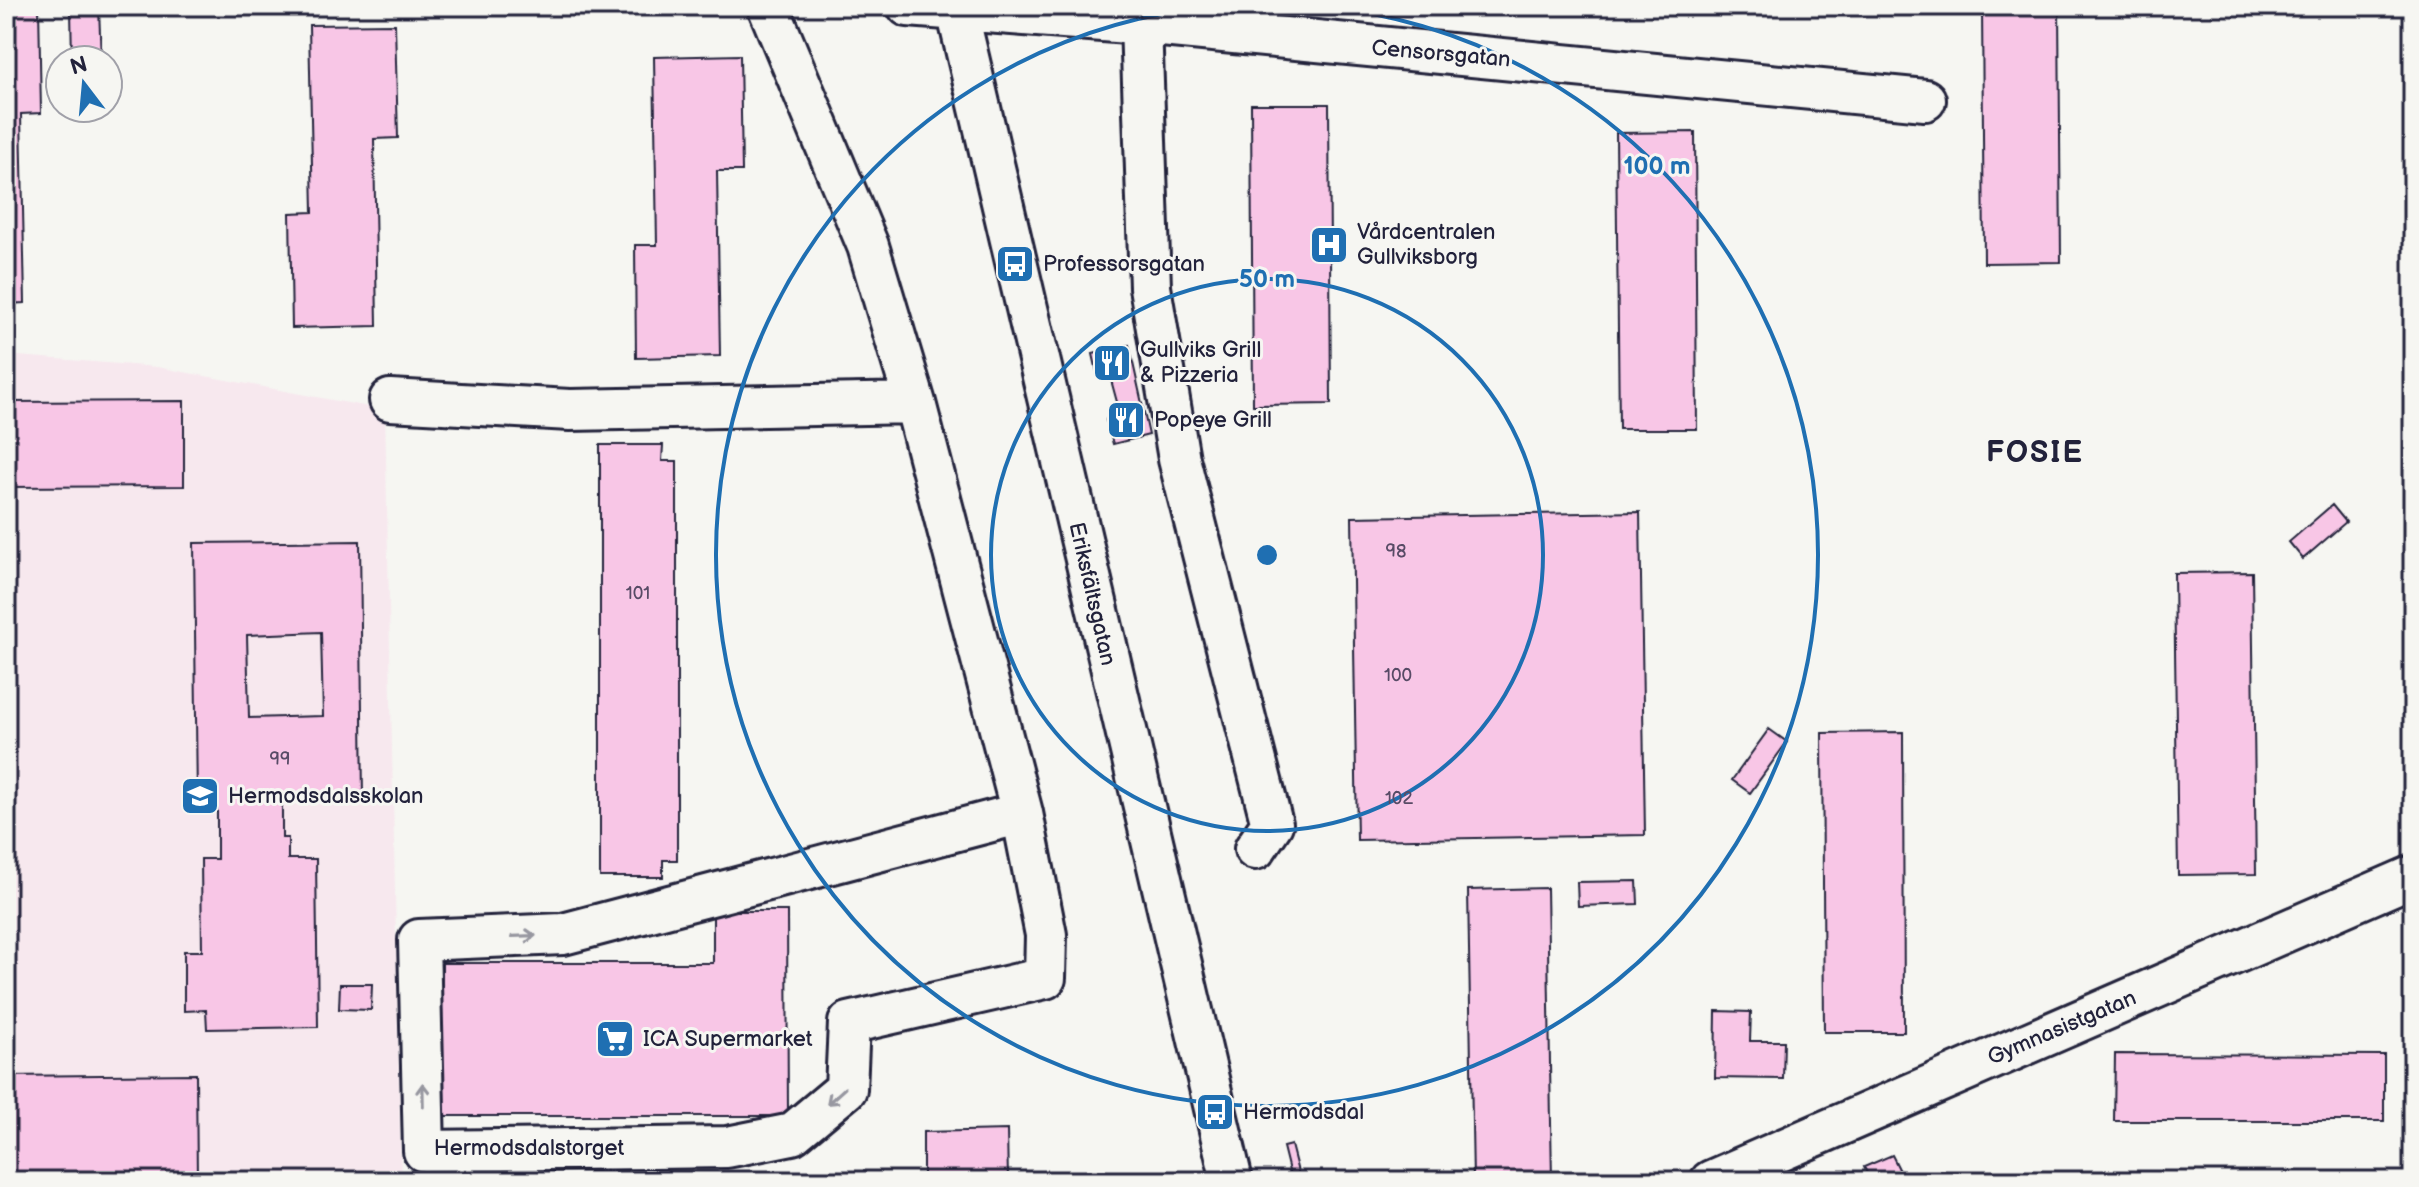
<svg xmlns="http://www.w3.org/2000/svg" width="2419" height="1187" font-family="'Balsamiq Sans',sans-serif">
	<style>
		.built { fill: #f7e8ee }
		.building { fill: #f8c6e6; stroke: #22223b; stroke-width: 2; fill-rule: evenodd }
		.lines { fill: none; stroke-linecap: round; stroke-linejoin: round }
		.minor-casing { stroke: #22223b; stroke-width: 46 }
		.minor { stroke: #f6f6f2; stroke-width: 40 }
		.oneway { stroke: #9797a0 }
		.ring { fill: none; stroke: #1f6fb2; stroke-width: 4 }
		.labels { text-anchor: middle; dominant-baseline: central; stroke-width: 6; stroke-linejoin: round; paint-order: stroke }
		.number-label { font-size: 18px; fill: #584b66 }
		.street-label { font-size: 22px; fill: #22223b; stroke: #f6f6f2 }
		.poi-label { font-size: 22px; fill: #22223b; stroke: #f6f6f2; text-anchor: start }
		.district-label { font-size: 30px; font-weight: bold; letter-spacing: 2px; fill: #22223b; stroke: #f6f6f2 }
		.centre { fill: #1f6fb2; stroke: #f6f6f2; stroke-width: 4 }
		.ring-label { font-size: 24px; text-anchor: middle; font-weight: bold; fill: #1f6fb2; stroke: #f6f6f2; stroke-width: 6; stroke-linejoin: round; paint-order: stroke }
	</style>
	<rect width="100%" height="100%" fill="#f6f6f2"/>
	<filter id="ink" filterUnits="userSpaceOnUse"><feTurbulence type="fractalNoise" baseFrequency=".0125" numOctaves="2"/><feDisplacementMap in="SourceGraphic" scale="16" xChannelSelector="R" yChannelSelector="G"/><feConvolveMatrix kernelMatrix="1 2 1 2 8 2 1 2 1" color-interpolation-filters="sRGB"/></filter>
	<g filter="url(#ink)">
		<path class="built" d="M6 355 157 367 385 410 401 1181H6Z"/>
		<path class="building" d="M6 6H39L41 113 21 114 25 303 6 304Z
			M1982 6H2059L2061 262 1984 263Z
			M2408 6H2413L2411 259 2410 192Z
			M99 8 101 60H72L71 9Z
			M395 24 398 138 374 139 377 326 292 328 290 213 313 212 309 25Z
			M740 55 742 171H717L720 356 636 358 635 245H657L654 57Z
			M1251 104H1329L1331 404 1253 405Z
			M1695 132 1697 429H1619L1616 133Z
			M1129 345 1149 435 1113 444 1106 420 1117 402 1111 380 1098 376 1093 354Z
			M184 401V486L6 487V402Z
			M600 445H663L662 461H677V860H663V877H600Z
			M2332 505 2346 522 2303 559 2289 542Z
			M1640 512 1645 835 1357 840 1352 517Z
			M360 541 363 800 282 801V838H288V859H316L318 1027 207 1029 206 1010 184 1011V951H202L201 859H217V802H197L194 543ZM321 632 323 716 249 718 247 635Z
			M2252 572 2256 874 2178 875 2174 573Z
			M1769 729 1787 742 1750 793 1732 780Z
			M1903 732 1904 1032H1824L1822 733Z
			M1637 881 1638 904 1578 906 1577 882Z
			M1547 888 1552 1181H1473L1468 890Z
			M713 911H787L788 1116H442V963H713Z
			M340 984H372L371 1010 339 1009Z
			M1716 1011 1751 1012 1750 1041H1784L1783 1079 1715 1078Z
			M2115 1054 2384 1055V1121H2114Z
			M196 1074 197 1180 6 1181V1076Z
			M1007 1130 1008 1181H923V1132Z
			M1291 1145 1299 1176 1291 1179 1283 1147Z
			M1892 1155 1905 1181H1871L1864 1167Z
			M2114 1174V1181H2045V1176Z"/>
		<g class="lines">
			<defs>
				<path id="minor" d="M768 6 868 246 915 403 1022 813 1046 935 1045 978 849 1023 846 1089 792 1134 727 1147 424 1151 419 940 563 934 1022 813
					M908 6 1141 24 1925 100
					M956 6 1232 1181
					M1141 24 1150 287 1179 459 1272 824 1255 849
					M390 400 570 410 915 403
					M1711 1181 2413 876"/>
			</defs>
			<use href="#minor" class="minor-casing"/>
			<use href="#minor" class="minor"/>
		</g>
		<defs><path id="oneway-shaft" d="M-6 0H5M1.5-3L5.5 0L1.5 3" fill="none" stroke-width="1.6" stroke-linecap="round" stroke-linejoin="round" transform="scale(2)"/></defs>
		<g class="oneway">
			<use href="#oneway-shaft" transform="translate(524 936) rotate(-2)"/>
			<use href="#oneway-shaft" transform="translate(423 1095) rotate(-91)"/>
			<use href="#oneway-shaft" transform="translate(836 1096) rotate(138)"/>
		</g>
	</g>
	<g class="ring">
		<circle cx="1267" cy="555" r="276"/>
		<path d="M1315 6A551 551 0 1 1 1219 6"/>
	</g>
	<defs>
		<symbol id="hospital-square" viewBox="-11 -11 22 22"><rect x="-9" y="-9" width="18" height="18" rx="4" fill="#1f6fb2" stroke="#f6f6f2"/><path d="M-5-5h3v3.5h4V-5h3V5h-3V1.5h-4V5h-3Z" fill="#fff"/></symbol>
		<symbol id="bus-square" viewBox="-11 -11 22 22"><rect x="-9" y="-9" width="18" height="18" rx="4" fill="#1f6fb2" stroke="#f6f6f2"/><path d="M-5-6H5V4H4V6H2V4H-2V6H-4V4H-5ZM-3.5-4V0h7V-4ZM-3.5 1.2v1.5H-2V1.2ZM2 1.2v1.5H3.5V1.2Z" fill="#fff"/></symbol>
		<symbol id="restaurant-square" viewBox="-11 -11 22 22"><rect x="-9" y="-9" width="18" height="18" rx="4" fill="#1f6fb2" stroke="#f6f6f2"/><path d="M-5-6h1v4h1v-4h1v4h1v-4h1v5L-1.5 .5V6h-2V.5L-5-1ZM5-6V6H3V1.5H1.5Q1.5-4 5-6Z" fill="#fff"/></symbol>
		<symbol id="school-square" viewBox="-11 -11 22 22"><rect x="-9" y="-9" width="18" height="18" rx="4" fill="#1f6fb2" stroke="#f6f6f2"/><path d="M0-5L7-2L0 1L-7-2ZM-4 1L0 2.5L4 1V4Q0 6-4 4Z" fill="#fff"/></symbol>
		<symbol id="supermarket-square" viewBox="-11 -11 22 22"><rect x="-9" y="-9" width="18" height="18" rx="4" fill="#1f6fb2" stroke="#f6f6f2"/><path d="M-6-5.5h2.5l.6 2H6L4.5 2H-2.5L-4.4-4H-6ZM-1.5 3.2a1.3 1.3 0 1 0 .1 0ZM3 3.2a1.3 1.3 0 1 0 .1 0Z" fill="#fff"/></symbol>
	</defs>
	<g fill-rule="evenodd">
		<use href="#hospital-square" x="1307" y="223" width="44" height="44"/>
		<use href="#bus-square" x="993" y="242" width="44" height="44"/>
		<use href="#restaurant-square" x="1090" y="341" width="44" height="44"/>
		<use href="#restaurant-square" x="1104" y="398" width="44" height="44"/>
		<use href="#school-square" x="178" y="774" width="44" height="44"/>
		<use href="#supermarket-square" x="593" y="1017" width="44" height="44"/>
		<use href="#bus-square" x="1193" y="1090" width="44" height="44"/>
	</g>
	<g class="labels">
		<g class="number-label">
			<text x="1396" y="551">98</text>
			<text x="638" y="593">101</text>
			<text x="1398" y="675">100</text>
			<text x="280" y="759">99</text>
			<text x="1399" y="798">102</text>
		</g>
		<g class="street-label">
			<text transform="translate(1441 54) rotate(5)">Censorsgatan</text>
			<text transform="translate(1092 594) rotate(77)">Eriksfältsgatan</text>
			<text transform="translate(2062 1028) rotate(-23)">Gymnasistgatan</text>
			<text x="529" y="1148">Hermodsdalstorget</text>
		</g>
		<g class="poi-label">
			<text x="1357" y="232">Vårdcentralen<tspan x="1357" dy="25">Gullviksborg</tspan></text>
			<text x="1043" y="264">Professorsgatan</text>
			<text x="1140" y="350">Gullviks Grill<tspan x="1140" dy="25">&amp; Pizzeria</tspan></text>
			<text x="1154" y="420">Popeye Grill</text>
			<text x="228" y="796">Hermodsdalsskolan</text>
			<text x="643" y="1039">ICA Supermarket</text>
			<text x="1243" y="1112">Hermodsdal</text>
		</g>
		<g class="district-label">
			<text x="2035" y="453">FOSIE</text>
		</g>
	</g>
	<circle cx="1267" cy="555" r="12" class="centre"/>
	<g class="ring-label">
		<text x="1657" y="174">100 m</text>
		<text x="1267" y="287">50 m</text>
	</g>
	<rect width="2419" height="1187" fill="none" stroke="#f6f6f2" stroke-width="32"/>
	<rect x="16" y="16" width="2387" height="1155" fill="none" stroke="#22223b" stroke-width="3" filter="url(#ink)"/>
	<g transform="translate(84 84) rotate(344)"><circle r="38" fill="#f6f6f2" stroke="#a1a1a9" stroke-width="2"/>
	<path d="M0-6L14 30L0 20L-14 30Z" fill="#1f6fb2"/>
	<text y="-12" font-size="22" font-weight="bold" text-anchor="middle" fill="#22223b">N</text>
	</g>
</svg>
